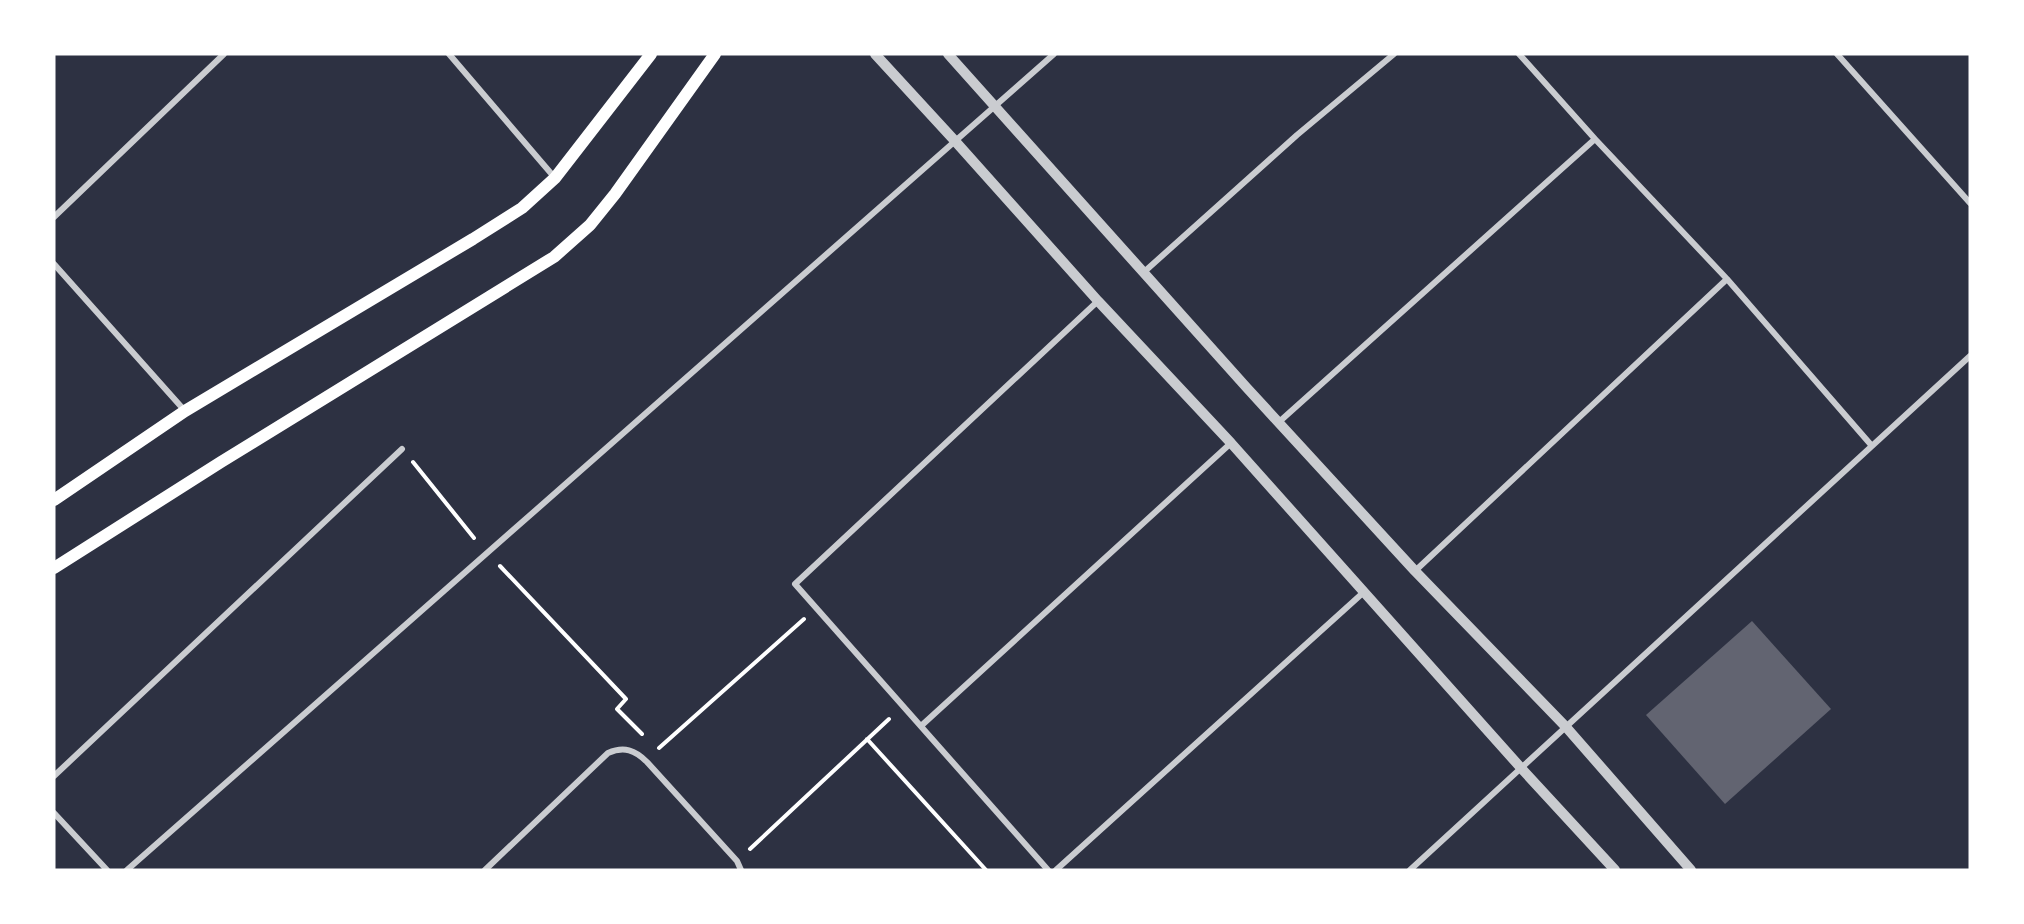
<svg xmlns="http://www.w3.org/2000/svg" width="2024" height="924" font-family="Raleway,sans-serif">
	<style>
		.building { fill: #626471 }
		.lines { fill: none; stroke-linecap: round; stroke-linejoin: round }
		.path { stroke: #fff; stroke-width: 4 }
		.minor { stroke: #caccd0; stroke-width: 6 }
		.tertiary { stroke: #caccd0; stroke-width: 10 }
		.secondary { stroke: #fff; stroke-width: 12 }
	</style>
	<rect width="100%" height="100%" fill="#2d3142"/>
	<path class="building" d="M1752 621 1831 709 1725 804 1646 715Z"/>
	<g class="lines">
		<path class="path" d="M413 462 474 538
			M500 566 626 699 617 709 642 734
			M867 739 986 870
			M659 748 804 619
			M750 849 889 719"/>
		<path class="minor" d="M449 54 555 178
			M1519 54 1595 139 1727 279 1872 446
			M1837 54 1970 203
			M54 217 224 54
			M54 264 185 411
			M1144 272 1297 135 1394 54
			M1279 422 1595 139
			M1415 571 1727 279
			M921 726 1231 443
			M54 776 402 449
			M54 813 107 870
			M127 870 1054 54
			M485 870 608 753C624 746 635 750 647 762L737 861 741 870
			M1048 870 795 584 1098 301
			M1056 870 1365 591
			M1410 870 1970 356"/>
		<path class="tertiary" d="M875 54 955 141 1098 301 1231 443 1521 768 1615 870
			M948 54 1247 388 1415 571 1566 727 1691 870"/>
		<path class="secondary" d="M54 500 185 411 473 239 522 208 555 178 651 54
			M54 568 221 462 554 257 590 225 615 194 715 54"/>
	</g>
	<rect width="2024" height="924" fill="none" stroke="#ffffff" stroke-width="111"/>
</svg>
